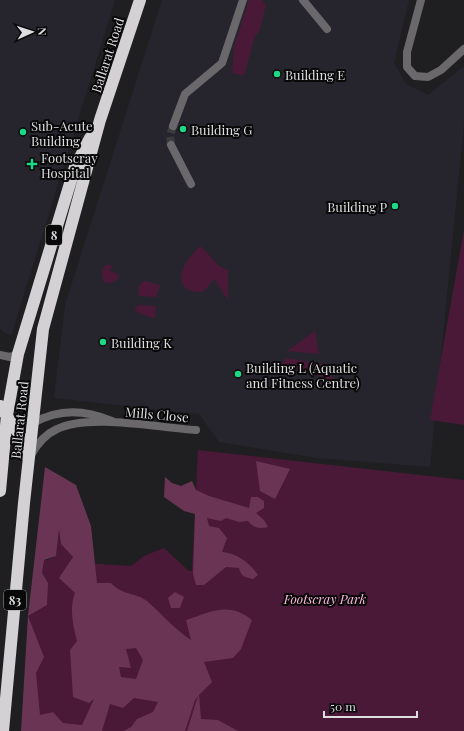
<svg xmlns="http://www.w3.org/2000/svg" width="464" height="731" font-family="'Playfair Display',serif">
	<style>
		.built { fill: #26252e }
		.green { fill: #4a1937 }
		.forest { fill: #6a3554; fill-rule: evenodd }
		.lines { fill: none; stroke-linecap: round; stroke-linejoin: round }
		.street-tunnel { stroke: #3c3c3e; stroke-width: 8; stroke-dasharray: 8 4; stroke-linecap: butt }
		.street { stroke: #6a686a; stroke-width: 8 }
		.highway { stroke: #d4d1d5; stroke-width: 12 }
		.poi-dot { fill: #1cd988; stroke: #09090a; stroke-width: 1.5 }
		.labels { text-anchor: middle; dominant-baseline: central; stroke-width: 4; stroke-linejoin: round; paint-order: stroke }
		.shield { fill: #09090a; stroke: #9e9ea0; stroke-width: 1 }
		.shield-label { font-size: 12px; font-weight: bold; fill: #dedee0 }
		.street-label { font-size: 13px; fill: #dedee0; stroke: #09090a }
		.poi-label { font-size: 13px; fill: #dedee0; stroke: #09090a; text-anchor: start }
		.park-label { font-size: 13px; font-style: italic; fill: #fcb8dc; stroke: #09090a }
	</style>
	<rect width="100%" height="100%" fill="#1f1f22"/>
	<path class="built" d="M0 0H115L11 336 3 332 0 328Z
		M162 0H409L394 63 406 84 428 95 464 66V123L430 467 317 458 219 442 199 414 54 398 65 305Z"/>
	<path class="green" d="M249 0H262L266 5 259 32 255 36 244 76 232 73 234 47Z
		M464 230V425L430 420Z
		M201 246 219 266 228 270V300L214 279 203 292C167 293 182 260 201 246Z
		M107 265H112L110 271 119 274 118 279 111 283 104 282C101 273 100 270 107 265Z
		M146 281 160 285 156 297 139 296 138 288 142 282Z
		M138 305 156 306 155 318 143 315 134 310Z
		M315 331 319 354 287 351Z
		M286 358 327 365 336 385 330 389 321 384 322 377 282 364Z
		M198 450 464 480V731H23L28 616 38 560H48L56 556 59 526 61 544 73 557 70 562 131 566 144 556 164 548 189 571H192Z"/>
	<path class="forest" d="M256 461 290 469 275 499 260 491Z
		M45 467 76 485 91 526 97 583H111C123 596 135 592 147 601 162 614 174 629 191 640L186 620C211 612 228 601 252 620L241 649 233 658 204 662 212 682 199 695 201 719 218 720 238 731H187L198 696 195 700 185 731H124L131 727 137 719 153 712 158 702 134 698 123 708 110 704 102 731H21L28 616ZM59 529 61 544 73 557 59 578 75 593C69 609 73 625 77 641L70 650 73 697 89 703 94 699 82 725 63 723 53 712 40 715 36 673 44 657 28 616 47 605 48 583 42 573 44 560 56 556ZM136 648 143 660 136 679 121 677 119 667 131 668 126 649Z
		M165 477 172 483 181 486 192 481 196 490 209 496 249 508 251 497H258L264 501V508L256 513 264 520 268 527C258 529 254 528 248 521L239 522 226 518 221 521 207 518 209 526 219 528 227 538 222 552C237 553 250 563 258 575L253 579C245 577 241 577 239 568L226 567 204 585H196L193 574 195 514 184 511 164 497Z
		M175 592 184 597 180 608H171L168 598Z"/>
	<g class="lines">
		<path class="street-tunnel" d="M171 145 170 136 173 126"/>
		<path class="street" d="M303 0 327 29
			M421 0 407 52V67L415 76 428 77 441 70 464 49
			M173 126 185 94 222 63 243 0
			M171 145 191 184
			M0 355 10 357 18 354
			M33 423C60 408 85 410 112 421
			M31 455C37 444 46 434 57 429 90 413 159 428 196 430"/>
		<path class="highway" d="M0 406 19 434 27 456
			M0 491 7 415 18 354 75 167 90 138
			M3 731 24 503 43 329 100 120 140 0"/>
	</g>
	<g class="poi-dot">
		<circle cx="277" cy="74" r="4"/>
		<circle cx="183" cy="129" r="4"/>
		<circle cx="23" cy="132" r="4"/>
		<path d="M30 158h4v4h4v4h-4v4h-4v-4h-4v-4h4z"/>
		<circle cx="395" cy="206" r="4"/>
		<circle cx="103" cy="342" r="4"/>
		<circle cx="238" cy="374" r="4"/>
	</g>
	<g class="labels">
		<g class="shield">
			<rect x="46" y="225" width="16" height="20" rx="3"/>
			<rect x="4" y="590" width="22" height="20" rx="3"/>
		</g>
		<g class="shield-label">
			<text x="54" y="235">8</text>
			<text x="15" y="600">83</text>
		</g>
		<g class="street-label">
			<text transform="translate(107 55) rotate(-72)">Ballarat Road</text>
			<text transform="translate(157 414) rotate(5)">Mills Close</text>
			<text transform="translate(19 420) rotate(-84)">Ballarat Road</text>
		</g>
		<g class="poi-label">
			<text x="285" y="74">Building E</text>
			<text x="31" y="125">Sub-Acute<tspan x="31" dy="15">Building</tspan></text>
			<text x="191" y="129">Building G</text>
			<text x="41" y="157">Footscray<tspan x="41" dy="15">Hospital</tspan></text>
			<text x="387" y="206" text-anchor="end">Building P</text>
			<text x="111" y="342">Building K</text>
			<text x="246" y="367">Building L (Aquatic<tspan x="246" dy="15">and Fitness Centre)</tspan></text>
		</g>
		<g class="park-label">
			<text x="325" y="598">Footscray Park</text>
		</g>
	</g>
	<g transform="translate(32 32) rotate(87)" stroke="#09090a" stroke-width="3" paint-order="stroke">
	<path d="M0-3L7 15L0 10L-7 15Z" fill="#dedee0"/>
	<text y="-6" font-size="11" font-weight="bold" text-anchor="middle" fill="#dedee0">N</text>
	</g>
	<path d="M324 711v6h93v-6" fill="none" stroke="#dedee0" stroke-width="2"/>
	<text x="330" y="711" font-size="12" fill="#dedee0" stroke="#09090a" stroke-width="3" paint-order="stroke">50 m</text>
</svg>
